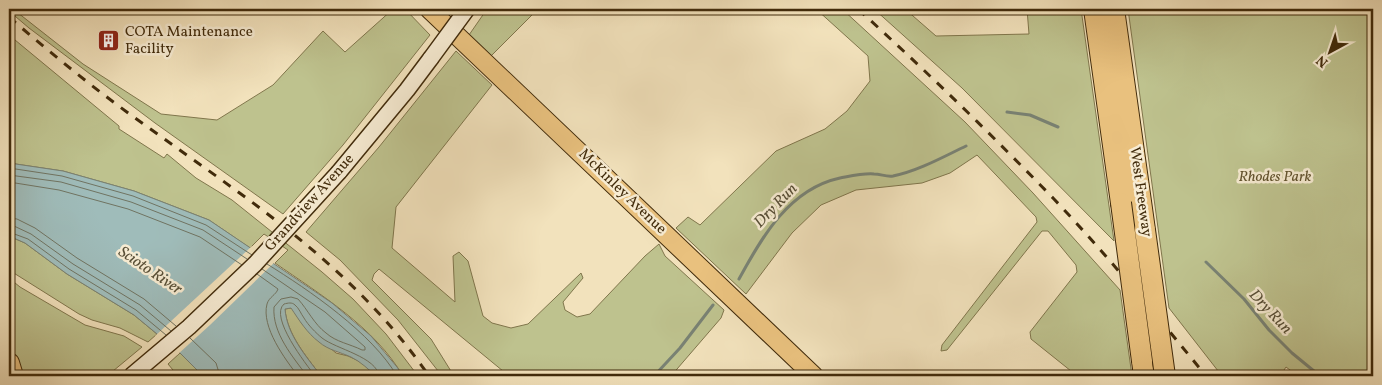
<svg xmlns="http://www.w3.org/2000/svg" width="1382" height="385" font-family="Vollkorn,serif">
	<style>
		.green { fill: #bec28e; stroke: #80764c }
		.water { fill: #9fbcba; stroke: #798274 }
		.pier { fill: #f2e2bc }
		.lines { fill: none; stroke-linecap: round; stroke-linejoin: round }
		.shore { stroke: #707462; stroke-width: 1 }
		.stream { stroke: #798274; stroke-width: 3 }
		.secondary-casing { stroke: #412b0b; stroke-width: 18 }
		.primary-casing { stroke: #412b0b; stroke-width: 20 }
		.motorway-casing { stroke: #412b0b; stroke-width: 22 }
		.secondary { stroke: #f7ecd3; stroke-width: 15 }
		.primary { stroke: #e9c17e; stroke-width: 18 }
		.motorway { stroke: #e9c17e; stroke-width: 20 }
		.rail { stroke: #412b0b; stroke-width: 3; stroke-dasharray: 9 9; stroke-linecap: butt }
		.secondary-bridge-casing { stroke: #412b0b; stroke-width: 18; stroke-linecap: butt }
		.motorway-bridge-casing { stroke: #412b0b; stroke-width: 22; stroke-linecap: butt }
		.secondary-bridge { stroke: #f7ecd3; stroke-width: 15 }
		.motorway-bridge { stroke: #e9c17e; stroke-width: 20 }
		.labels { text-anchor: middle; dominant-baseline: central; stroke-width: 5; stroke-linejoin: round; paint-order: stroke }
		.poi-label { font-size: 15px; fill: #412b0b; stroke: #f7ecd3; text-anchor: start }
		.park-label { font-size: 15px; font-style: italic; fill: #60512c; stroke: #f7ecd3 }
		.street-label { font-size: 15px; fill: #412b0b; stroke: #f7ecd3 }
		.water-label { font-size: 16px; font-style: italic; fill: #584f37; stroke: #f7ecd3 }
	</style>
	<rect width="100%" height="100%" fill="#f2e2bc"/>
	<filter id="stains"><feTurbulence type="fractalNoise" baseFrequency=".004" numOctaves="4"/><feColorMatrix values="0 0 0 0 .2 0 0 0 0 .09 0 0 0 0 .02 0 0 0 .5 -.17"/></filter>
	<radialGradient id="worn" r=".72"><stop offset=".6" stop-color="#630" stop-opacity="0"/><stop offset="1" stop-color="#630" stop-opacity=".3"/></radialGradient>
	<path class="green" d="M9 9H13L83 64 161 114 217 120 273 85 323 31 345 52 393 9H405L430 35 343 145 283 214 155 123 29 28 9 11Z
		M487 9H538L491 56 469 35Z
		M816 9H842L965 122 1033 193 1120 290 1132 376H1071V371L1031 339 1030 332 1077 272 1076 265 1048 231H1042L947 350 941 351 942 345 1037 222 1036 217 977 155 950 173 922 183 856 190 821 205 792 233 746 294 676 228 688 217 700 225 776 151 825 129 847 111 870 81 868 56Z
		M874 9H905L936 36 1029 34 1027 9H1081L1114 241 962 88Z
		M1128 9H1373V376H1298L1286 367 1280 376H1222L1169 308Z
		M9 35 119 126V129L164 158 167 154 196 178 232 200 322 272 353 299 386 334 418 376H403C374 327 321 295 275 263L288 250 264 234 250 248 209 220 134 191 63 171 9 163Z
		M456 51 492 85 396 207 392 248 455 302 453 256 459 252 468 261 483 316 492 323 511 328 528 324 581 273 583 278 563 302 565 310 577 317 590 314 645 256 659 244 665 256 724 310 721 318 671 376H509L379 269 374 274 372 280 431 339 454 376H442L398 320 340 260 306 232 379 147Z
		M9 236 25 243 67 274 134 315 157 334 148 342 120 328 92 320 79 314 9 270Z
		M9 278 20 287 85 325 124 336 142 347 107 376H20L9 347Z
		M292 308 302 324 336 353 348 356 361 362 376 376H321C306 356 287 334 285 309Z
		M180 353 203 376H178L168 364Z"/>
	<path class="water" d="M9 163 63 171 134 191 209 220 332 303 371 336 397 367 403 376H376C368 369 361 362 351 357 340 352 328 350 319 342 307 333 299 320 291 308L285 309C287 335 306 356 321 376H203L180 353 134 315 67 274 25 243 9 236Z"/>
	<path class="pier" d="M252 246 276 261 210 325 177 355 155 336Z"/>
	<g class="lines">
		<path class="shore" d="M9 168 62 176 133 196 206 225 252 255
			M9 175 61 182 131 202 203 230 247 259
			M9 182 59 190 128 209 200 237 242 265
			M9 218 17 219 35 228 77 258 144 299 176 326
			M9 226H14L31 234 73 264 140 305 171 331
			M9 232 28 239 69 269 136 310 166 335
			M267 264C309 290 372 333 397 376
			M262 269 325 312 365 347V350H362C350 344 336 342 326 333 314 324 308 310 298 299L291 297 281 299 274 307C272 333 293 357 307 376
			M257 274 278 289C276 295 269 297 267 304 261 327 285 359 298 376
			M190 338 216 363 220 376
			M315 376C306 364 269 317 284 304 288 303 292 302 295 305 299 308 301 314 304 318 308 325 316 333 322 338 336 349 377 357 379 376"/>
		<path class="stream" d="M1007 112 1030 115 1058 127
			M1206 262 1244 299 1269 330 1292 353 1320 376
			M739 279C762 237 789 189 840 178 851 176 864 173 874 174 881 174 886 177 893 176 918 171 943 157 966 146
			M654 376 680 348 713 305"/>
		<defs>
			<path id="secondary" d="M339 172 407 90 431 58"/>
			<path id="primary" d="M429 9 814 376"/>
			<path id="motorway" d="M1094 9 1121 203
				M1114 9 1145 230
				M1142 361 1144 376
				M9 363 13 376"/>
		</defs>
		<use href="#secondary" class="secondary-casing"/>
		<use href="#primary" class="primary-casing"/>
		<use href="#motorway" class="motorway-casing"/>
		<use href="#secondary" class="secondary"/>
		<use href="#primary" class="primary"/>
		<use href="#motorway" class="motorway"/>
		<path class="rail" d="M858 9C925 70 990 133 1053 198 1107 255 1157 316 1206 376
			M9 17C53 55 98 92 145 125 251 202 353 266 429 376"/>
		<defs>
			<path id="secondary-bridge" d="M431 58 467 9
				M131 376 189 327 255 264 339 172"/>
			<path id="motorway-bridge" d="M1121 203 1142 361
				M1145 230 1165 376"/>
		</defs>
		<use href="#secondary-bridge" class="secondary-bridge-casing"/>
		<use href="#motorway-bridge" class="motorway-bridge-casing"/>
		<use href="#secondary-bridge" class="secondary-bridge"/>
		<use href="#motorway-bridge" class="motorway-bridge"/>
	</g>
	<defs>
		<symbol id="building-square" viewBox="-11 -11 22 22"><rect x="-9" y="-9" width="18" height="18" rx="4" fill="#8f2418" stroke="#f7ecd3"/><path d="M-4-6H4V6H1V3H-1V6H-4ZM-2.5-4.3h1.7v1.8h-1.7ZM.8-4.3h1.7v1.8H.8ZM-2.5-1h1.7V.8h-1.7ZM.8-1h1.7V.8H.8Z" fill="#fff"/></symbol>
	</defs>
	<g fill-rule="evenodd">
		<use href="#building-square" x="96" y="28" width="25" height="25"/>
	</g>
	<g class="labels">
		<g class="poi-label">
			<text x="125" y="32">COTA Maintenance<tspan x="125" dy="17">Facility</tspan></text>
		</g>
		<g class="park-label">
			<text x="1275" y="177">Rhodes Park</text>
		</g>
		<g class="street-label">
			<text transform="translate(622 192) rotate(44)">McKinley Avenue</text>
			<text transform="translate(1140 192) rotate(82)">West Freeway</text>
			<text transform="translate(310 203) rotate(-48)">Grandview Avenue</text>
		</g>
		<g class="water-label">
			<text transform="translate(776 206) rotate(-46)">Dry Run</text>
			<text transform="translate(150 271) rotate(34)">Scioto River</text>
			<text transform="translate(1270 312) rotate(47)">Dry Run</text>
		</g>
	</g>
	<rect width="1382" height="385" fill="none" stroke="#f2e2bc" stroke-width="30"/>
	<rect x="10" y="10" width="1362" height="365" fill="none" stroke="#412b0b" stroke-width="2.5"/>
	<rect x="15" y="15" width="1352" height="355" fill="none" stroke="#412b0b"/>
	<g transform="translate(1330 52) rotate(220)" stroke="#f7ecd3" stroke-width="4" paint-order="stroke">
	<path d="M0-4L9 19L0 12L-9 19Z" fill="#412b0b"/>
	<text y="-8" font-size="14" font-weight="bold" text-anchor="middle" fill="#412b0b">N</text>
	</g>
	<rect width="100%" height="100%" filter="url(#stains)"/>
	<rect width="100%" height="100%" fill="url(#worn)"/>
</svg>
